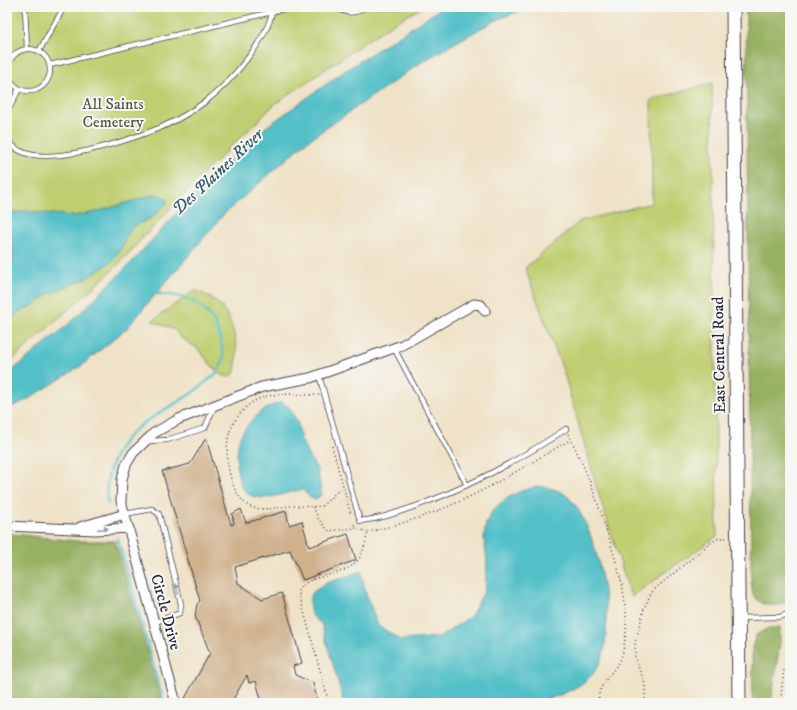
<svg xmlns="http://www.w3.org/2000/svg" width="797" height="710" font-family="'IM FELL DW Pica',serif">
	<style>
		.green { fill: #bfce70; stroke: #707856 }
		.forest { fill: #97b162; stroke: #5c6a4e }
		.water { fill: #52c0c8; stroke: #3a7182 }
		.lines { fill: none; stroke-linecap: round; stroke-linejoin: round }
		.stream { stroke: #52c0c8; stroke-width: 2.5 }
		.building { fill: #cfb18c }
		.service-casing { stroke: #413f50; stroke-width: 6 }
		.minor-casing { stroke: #413f50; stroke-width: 11 }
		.secondary-casing { stroke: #413f50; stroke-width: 15 }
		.path { stroke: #413f50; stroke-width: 1.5; stroke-dasharray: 1 3; stroke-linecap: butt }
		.service { stroke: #fff; stroke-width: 4.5 }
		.minor { stroke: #fff; stroke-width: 9 }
		.secondary { stroke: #fff; stroke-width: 13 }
		.oneway { fill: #9c9ca7 }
		.labels { text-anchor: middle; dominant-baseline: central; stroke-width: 4; stroke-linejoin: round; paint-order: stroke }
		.park-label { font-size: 16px; fill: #51564b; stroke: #f6f6f2 }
		.street-label { font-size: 16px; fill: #22223b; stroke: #f6f6f2 }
		.water-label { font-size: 17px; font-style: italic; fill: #33596c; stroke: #f6f6f2 }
	</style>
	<rect width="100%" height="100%" fill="#f6f6f2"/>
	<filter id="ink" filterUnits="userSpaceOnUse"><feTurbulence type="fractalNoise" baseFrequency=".025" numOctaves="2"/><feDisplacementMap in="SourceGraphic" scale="8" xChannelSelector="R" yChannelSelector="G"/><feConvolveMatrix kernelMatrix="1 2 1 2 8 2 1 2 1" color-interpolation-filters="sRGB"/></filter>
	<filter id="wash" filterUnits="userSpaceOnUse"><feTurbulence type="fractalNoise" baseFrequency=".012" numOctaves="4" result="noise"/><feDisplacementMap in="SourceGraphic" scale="16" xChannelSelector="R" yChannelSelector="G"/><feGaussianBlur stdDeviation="0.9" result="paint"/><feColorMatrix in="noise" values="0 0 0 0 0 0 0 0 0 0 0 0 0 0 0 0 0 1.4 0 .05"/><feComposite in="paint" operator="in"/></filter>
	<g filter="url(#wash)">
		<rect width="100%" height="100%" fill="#efe2c6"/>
		<path class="green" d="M7 7H423L390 25 275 104 194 183 114 269 13 359 7 361Z
			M712 83 717 536 631 597 595 482 564 373 525 268 580 221 652 203 651 100Z
			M195 290C201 293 209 296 214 300 234 314 241 352 234 374L228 377 218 373 197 348 181 338 175 330 152 321Z"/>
		<path class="forest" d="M746 7H790L788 25 790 66V599C781 608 762 608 754 596 750 589 752 575 751 568Z
			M12 534 76 541H115L162 703H7V535Z
			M780 627V643L771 703H753L752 647 756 635 768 628Z"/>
		<path class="water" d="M443 7H524L521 10 494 21 425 60 306 142 224 214 127 328 81 366 27 400 7 409V375L71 322 132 262 184 205 262 130 346 70Z
			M157 194 167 199V203L153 217 131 228 118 255 110 263 87 278 49 294 30 307 21 311 7 322V275L13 261V248L7 227 8 214 24 211 73 216 92 213Z
			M281 402 289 407 298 424 300 436 308 455 317 469 320 484 321 495 316 499 309 497 303 490C285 491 270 502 252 496 234 490 235 452 240 437 243 432 248 424 252 420 260 411 270 406 281 402Z
			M538 486C548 488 559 489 567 496 598 523 617 626 600 663 588 687 558 697 534 703H344L321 623C308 616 309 607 311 594L324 584 361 571 366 594 378 626 402 640 440 637 471 616 485 590 487 562 484 538 486 523 493 510 504 500 521 491Z"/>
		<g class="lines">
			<path class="stream" d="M108 504C105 491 107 479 111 466 127 420 166 414 200 387 205 382 214 377 218 371 225 361 224 354 221 343 215 308 189 293 155 294
				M117 537 164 703"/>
		</g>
		<g id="blocks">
			<path class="building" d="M206 438 231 525 234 524 232 514 241 509 246 523 286 511 289 525 302 521 309 547 348 534 356 560 303 580 290 550 235 567 238 583 262 599 282 593 302 663 293 666 295 675 313 683 318 703H262L256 681 249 683 247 675 231 703H188L184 700 210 653 195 616 197 604 200 601 162 471 190 464Z"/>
		</g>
	</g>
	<g filter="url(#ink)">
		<use href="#blocks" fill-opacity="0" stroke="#413f50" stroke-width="1"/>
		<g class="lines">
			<defs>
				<path id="service" d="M25 7 27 49
					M336 7C346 14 356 14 365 7
					M8 70a21 21 0 1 1 42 0a21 21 0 1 1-42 0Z
					M39 51 64 7
					M50 65 272 12
					M7 113 19 89
					M7 135C19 181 134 138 162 127 177 120 193 111 206 101 229 84 267 40 272 12L290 7
					M394 348 467 485
					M319 375 360 521C381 519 399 512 419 505 471 486 519 460 566 429
					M148 441 167 440 205 428 214 407
					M125 514 152 509 159 514 181 604 180 613 153 623
					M740 618 780 617 790 613"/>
				<path id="minor" d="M7 526 95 530 129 528
					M80 527 125 514
					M176 703 121 501 122 479 126 465 133 453 154 433 179 419 262 387 310 378 402 345 474 304 481 305 485 311"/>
				<path id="secondary" d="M733 7 739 703"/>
			</defs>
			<use href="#service" class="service-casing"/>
			<use href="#minor" class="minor-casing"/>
			<use href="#secondary" class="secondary-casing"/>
			<path class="path" d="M319 395C296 396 270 389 250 404 240 411 230 426 228 439 225 459 230 495 249 506 262 513 280 506 294 506 303 506 312 507 322 506L342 487
				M568 434C586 468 598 502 609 539 619 571 630 605 625 640 624 645 623 652 621 658 615 672 595 686 599 703
				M332 446 351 515
				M313 507 319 520 329 531 355 528
				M368 532C394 526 421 518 447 507 490 489 530 463 570 440
				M329 703 298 590C311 573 338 578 354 564 363 557 365 543 368 532L355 528 354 524
				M645 703V684L635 658V643L644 609 651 593 657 587 709 544 719 538H727
				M780 703 790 621"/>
			<use href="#service" class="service"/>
			<use href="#minor" class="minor"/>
			<use href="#secondary" class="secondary"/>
		</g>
		<defs><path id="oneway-solid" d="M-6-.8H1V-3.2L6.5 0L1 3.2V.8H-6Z"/></defs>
		<g class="oneway">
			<use href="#oneway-solid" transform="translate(103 529) rotate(-4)"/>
			<use href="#oneway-solid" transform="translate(177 589) rotate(-104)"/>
		</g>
	</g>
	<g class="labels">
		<g class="park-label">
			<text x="113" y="104">All Saints<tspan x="113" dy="18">Cemetery</tspan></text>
		</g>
		<g class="street-label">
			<text transform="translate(719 355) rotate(-91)">East Central Road</text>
			<text transform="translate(166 612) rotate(75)">Circle Drive</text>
		</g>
		<g class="water-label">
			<text transform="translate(218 172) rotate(-43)">Des Plaines River</text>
		</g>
	</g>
	<rect width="797" height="710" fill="none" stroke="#f6f6f2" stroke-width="24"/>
</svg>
